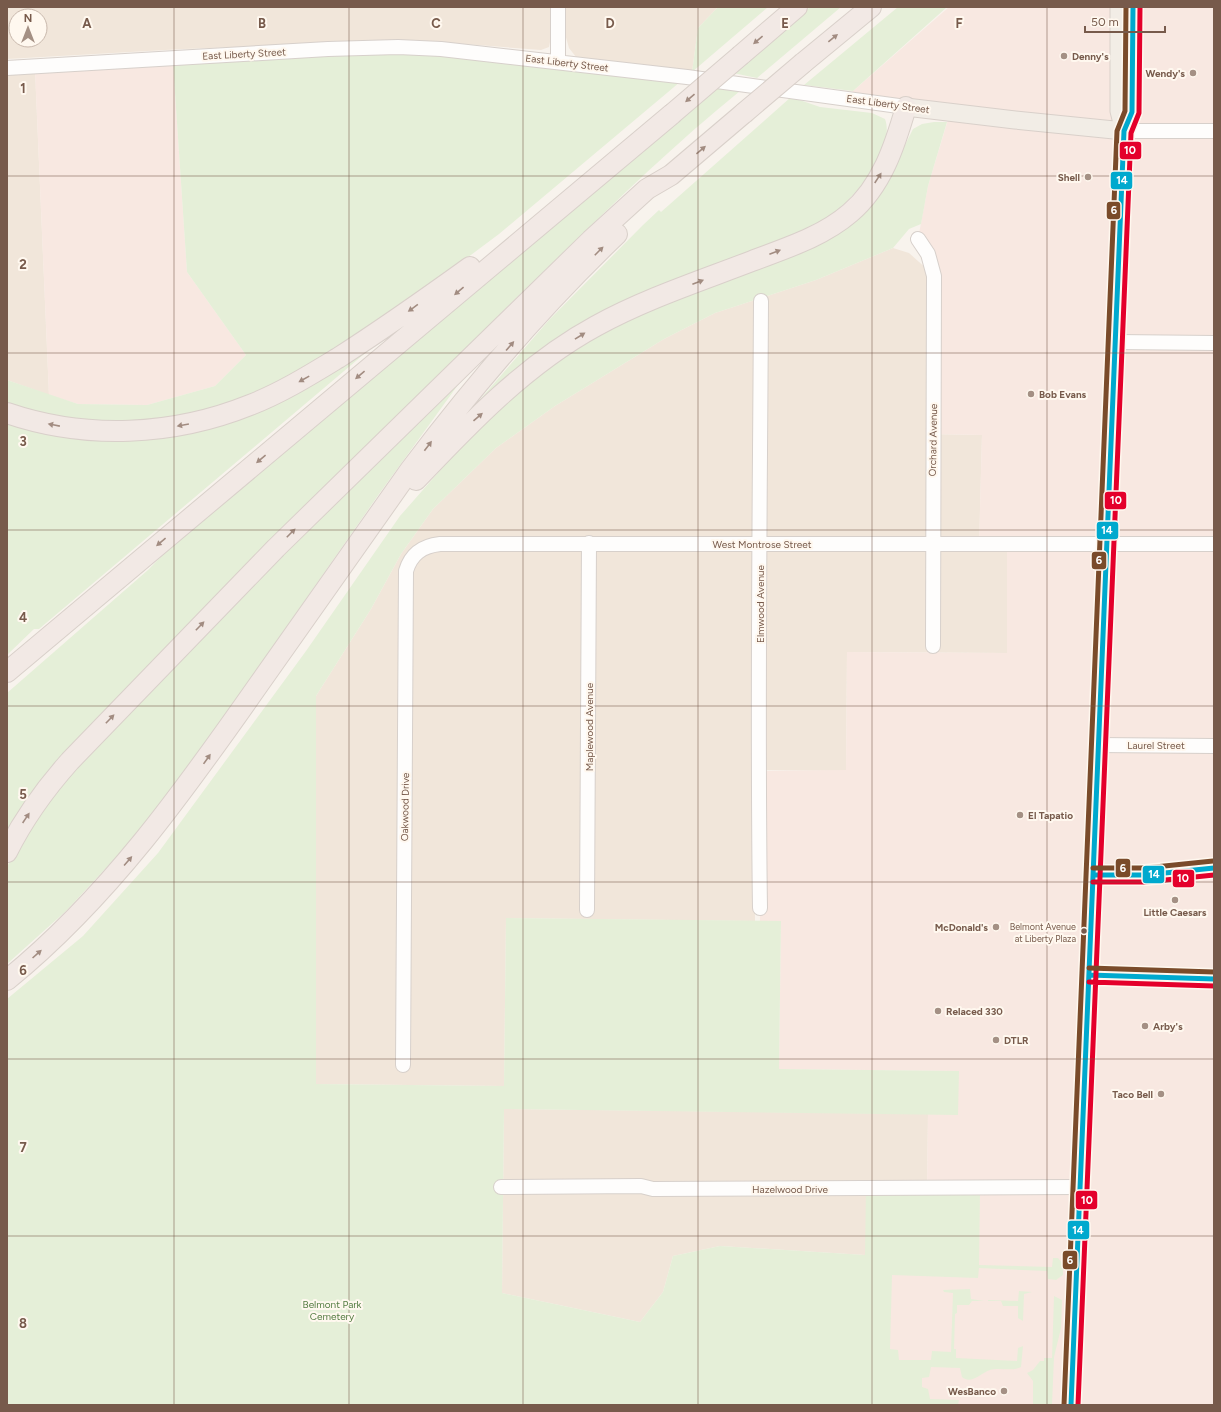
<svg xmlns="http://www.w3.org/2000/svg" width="1221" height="1412" font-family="Figtree,sans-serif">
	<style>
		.residential { fill: #f1e6da; fill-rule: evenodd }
		.commercial { fill: #f8e8e1 }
		.green { fill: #e5efd8 }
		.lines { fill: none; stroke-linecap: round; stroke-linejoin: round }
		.minor-casing { stroke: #d7d0cb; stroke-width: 16 }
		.major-casing { stroke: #d9d0ca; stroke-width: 19 }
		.highway-casing { stroke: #d9d0ca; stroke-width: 22 }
		.minor { stroke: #fefdfc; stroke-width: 14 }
		.major { stroke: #f2ede6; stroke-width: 17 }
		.highway { stroke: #f2e9e5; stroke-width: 20 }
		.highway-bridge-casing { stroke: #d9d0ca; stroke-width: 22; stroke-linecap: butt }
		.highway-bridge { stroke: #f2e9e5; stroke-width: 20 }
		.bus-1-casing { stroke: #fff8ef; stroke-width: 8 }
		.bus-2-casing { stroke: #fff8ef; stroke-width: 8 }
		.bus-3-casing { stroke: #fff8ef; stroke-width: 8 }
		.bus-1 { stroke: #00a9ce; stroke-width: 5 }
		.bus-2 { stroke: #e4002b; stroke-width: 5 }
		.bus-3 { stroke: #7a4b2a; stroke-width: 5 }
		.oneway { fill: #a28c81 }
		.grid { fill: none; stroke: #775a4b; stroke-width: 1; stroke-opacity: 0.55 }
		.poi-dot { fill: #a49084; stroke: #fff8ef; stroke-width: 1.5 }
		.bus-dot { fill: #775a4b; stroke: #fff8ef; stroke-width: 1.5 }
		.labels { text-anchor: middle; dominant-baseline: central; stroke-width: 4; stroke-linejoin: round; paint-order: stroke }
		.bus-label { font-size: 9px; fill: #775a4b; stroke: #fff8ef; text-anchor: end }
		.street-label { font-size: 10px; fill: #775a4b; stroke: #fff8ef }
		.poi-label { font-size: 10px; font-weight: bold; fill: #775a4b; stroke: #fff8ef; text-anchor: start }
		.park-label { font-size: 10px; fill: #557d43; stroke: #fff8ef }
		.grid-label { font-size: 13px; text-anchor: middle; font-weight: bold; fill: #775a4b; stroke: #fff8ef; stroke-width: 4; stroke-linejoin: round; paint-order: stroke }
		.line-badge { stroke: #fff8ef; stroke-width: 1.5 }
		.badge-label { font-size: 11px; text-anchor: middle; font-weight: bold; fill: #fff }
	</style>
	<rect width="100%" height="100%" fill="#f8f3ed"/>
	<path class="residential" d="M7 7H551V37L549 47 541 50 414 40 183 49 7 59ZM16 16H40V40H16Z
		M565 7H718L698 28 692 72 576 57 569 48 565 34Z
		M35 70 49 395 7 380V72Z
		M893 248 909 253 928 270 926 434 982 435 979 549 1007 550V653L847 652 846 771 754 770 755 921 506 918 504 1086 316 1084V696L371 609 401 554 433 509 496 448 555 406 664 339 715 313 816 280Z
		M504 1109 928 1114 927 1189 865 1255 720 1246 673 1256 663 1292 640 1322 502 1293Z"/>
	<path class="commercial" d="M949 7H1214V1405H958L915 1403 884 1362 864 1275 927 1189 928 1114H958V1071L779 1069 781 921H760L758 771 846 770 847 652 1007 653V546L979 545 982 435 933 434 934 276 918 239 928 186 950 113 845 98Z
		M173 63 187 272 246 355 215 386 147 405 78 404 49 395 35 70Z"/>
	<path class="green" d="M718 7H768L692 72 698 28Z
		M810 7H841L757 78 733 73Z
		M898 7H947L853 91 804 85Z
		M402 53 473 57 680 82 499 234 404 305 309 367 216 411 119 424 48 418 7 406V380L78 404 147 405 215 386 246 355 187 272 173 63 333 55Z
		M717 87 740 91C672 146 609 208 546 269 358 450 185 647 7 838V693L148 570 180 537Z
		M791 97 820 107 872 113 885 119C895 146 861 189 841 207 833 214 824 219 815 225L527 361 477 403 549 320 643 225 659 210 661 212Z
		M934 122H947L928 186 921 224 909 229 893 248 816 280 715 313 664 339 555 406 496 448 433 509 401 554 371 609 316 696V1084L504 1086 506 918 781 921 779 1069 959 1071 958 1115 504 1109 502 1293 640 1322 663 1292 673 1256 720 1246 865 1255 866 1189 980 1192 979 1265 1052 1267 1053 1258H1058L1063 1264V1275L1056 1280 1048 1279 1047 1271 979 1268 978 1278 892 1275 890 1349 898 1350 899 1360H931L932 1351 951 1352 953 1293 944 1292 943 1290 970 1289 971 1299 984 1301H972L969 1305H957V1313L955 1314 954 1349H956V1358L1017 1361 1018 1348 1023 1346 1021 1367C1011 1372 1000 1367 990 1370 981 1373 971 1385 962 1377L960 1368 931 1367 929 1377 922 1378V1387L928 1389 930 1399 959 1400 958 1405H7V999L83 936 158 853 306 651 400 516 465 442 521 388 560 358 622 321 824 242 900 155 913 129 922 124Z
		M376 344 39 629H34L7 655V419L185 431Z
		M463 378 379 494 177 784 120 853 66 911 7 964V867L22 837 61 780 243 593Z
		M1019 1291 1032 1292 1024 1294 1023 1321 1018 1318V1306H1003L1001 1301H988V1300L1018 1301Z
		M1054 1296 1062 1300 1061 1328 1054 1357 1052 1405H1033V1381L1027 1373 1033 1370 1040 1361H1044V1358H1052Z"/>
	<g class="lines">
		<defs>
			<path id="minor" d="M558 7V62
				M7 68 328 49 398 47 441 49 687 77 906 107
				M1124 131H1214
				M918 239 928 254 934 276 933 646
				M1116 342 1214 343
				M1098 745 1214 746
				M760 908C757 706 760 503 761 301
				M587 910 589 543
				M403 1065 406 571C411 554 422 546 440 544H1214
				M501 1187 641 1186 653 1189 1080 1187"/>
			<path id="major" d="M906 107 1015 120 1124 131
				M1124 131 1132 112 1133 7
				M1071 1405 1122 203 1124 131 1119 111V7"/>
			<path id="highway" d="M741 55 797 7
				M803 63 871 7
				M7 413C86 440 173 436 250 405 281 393 310 375 338 358 383 329 427 298 470 267
				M416 480C469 424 526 364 596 326 645 299 700 281 752 261 786 248 822 237 850 213 882 186 895 145 906 107
				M7 672 672 114
				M7 852C24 818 45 789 70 761L276 548 591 240 647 189 671 175 744 113
				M7 980C109 897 184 791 259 684 309 613 359 542 410 470 473 386 541 307 617 234"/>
		</defs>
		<use href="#minor" class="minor-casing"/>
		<use href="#major" class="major-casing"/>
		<use href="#highway" class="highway-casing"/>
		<use href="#minor" class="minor"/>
		<use href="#major" class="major"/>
		<use href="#highway" class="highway"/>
		<defs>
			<path id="highway-bridge" d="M744 113 803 63
				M672 114 741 55"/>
		</defs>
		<use href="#highway-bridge" class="highway-bridge-casing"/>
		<use href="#highway-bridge" class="highway-bridge"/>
		<defs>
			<path id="bus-1" d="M1093 875H1145L1214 868
				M1089 975 1214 979
				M1071 1405 1124 131 1132 112 1133 7"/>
			<path id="bus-2" d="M1093 882H1146L1214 875
				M1089 982 1214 986
				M1078 1405 1131 133 1139 113 1140 7"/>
			<path id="bus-3" d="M1093 868H1145L1213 861
				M1089 968 1214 972
				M1064 1405 1117 131 1125 111 1126 7"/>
		</defs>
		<use href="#bus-1" class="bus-1-casing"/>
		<use href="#bus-2" class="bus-2-casing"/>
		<use href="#bus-3" class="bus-3-casing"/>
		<use href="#bus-1" class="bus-1"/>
		<use href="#bus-2" class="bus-2"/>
		<use href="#bus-3" class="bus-3"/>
	</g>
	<defs><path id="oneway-solid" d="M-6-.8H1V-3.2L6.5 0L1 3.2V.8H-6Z"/></defs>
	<g class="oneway">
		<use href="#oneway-solid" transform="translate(833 38) rotate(-39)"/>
		<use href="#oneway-solid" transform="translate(758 40) rotate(140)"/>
		<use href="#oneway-solid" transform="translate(690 98) rotate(139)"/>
		<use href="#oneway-solid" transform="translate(701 150) rotate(-40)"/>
		<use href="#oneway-solid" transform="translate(878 178) rotate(-57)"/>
		<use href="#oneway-solid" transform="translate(599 251) rotate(-45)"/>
		<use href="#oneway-solid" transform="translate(775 252) rotate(-21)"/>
		<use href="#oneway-solid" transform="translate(698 282) rotate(-21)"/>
		<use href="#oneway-solid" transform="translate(459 291) rotate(140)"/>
		<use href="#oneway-solid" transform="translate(413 308) rotate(144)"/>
		<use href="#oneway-solid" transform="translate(580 336) rotate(-32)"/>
		<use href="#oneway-solid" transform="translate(510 346) rotate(-49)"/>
		<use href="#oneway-solid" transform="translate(360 375) rotate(140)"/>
		<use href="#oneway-solid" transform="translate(304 379) rotate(151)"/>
		<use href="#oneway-solid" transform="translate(478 417) rotate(-41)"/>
		<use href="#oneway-solid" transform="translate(54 425) rotate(-169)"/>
		<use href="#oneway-solid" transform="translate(183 425) rotate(170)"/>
		<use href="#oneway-solid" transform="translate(428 446) rotate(-53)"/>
		<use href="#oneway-solid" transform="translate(261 459) rotate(140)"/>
		<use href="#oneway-solid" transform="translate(291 533) rotate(-45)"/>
		<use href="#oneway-solid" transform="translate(161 542) rotate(140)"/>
		<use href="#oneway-solid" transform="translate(200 626) rotate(-46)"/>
		<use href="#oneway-solid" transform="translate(110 719) rotate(-46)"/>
		<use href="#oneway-solid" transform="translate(207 759) rotate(-55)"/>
		<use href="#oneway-solid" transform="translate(26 818) rotate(-56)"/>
		<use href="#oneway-solid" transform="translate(128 861) rotate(-49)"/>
		<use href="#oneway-solid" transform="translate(37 954) rotate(-42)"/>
	</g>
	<path class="grid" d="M174 7V1405M349 7V1405M523 7V1405M698 7V1405M872 7V1405M1047 7V1405M7 176H1214M7 353H1214M7 530H1214M7 706H1214M7 882H1214M7 1059H1214M7 1236H1214"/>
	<g class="poi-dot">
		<circle cx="1064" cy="56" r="4"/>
		<circle cx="1193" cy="73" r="4"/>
		<circle cx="1088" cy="177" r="4"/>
		<circle cx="1031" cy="394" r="4"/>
		<circle cx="1020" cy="815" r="4"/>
		<circle cx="1175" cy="900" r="4"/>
		<circle cx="996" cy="927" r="4"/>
		<circle cx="938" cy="1011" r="4"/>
		<circle cx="1145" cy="1026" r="4"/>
		<circle cx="996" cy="1040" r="4"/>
		<circle cx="1161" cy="1094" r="4"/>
		<circle cx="1004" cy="1391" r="4"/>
	</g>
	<circle class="bus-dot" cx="1084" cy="931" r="3.5"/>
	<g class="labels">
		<g class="bus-label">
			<text x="1076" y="926">Belmont Avenue<tspan x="1076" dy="12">at Liberty Plaza</tspan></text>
		</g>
		<g class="street-label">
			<text transform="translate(244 54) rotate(-3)">East Liberty Street</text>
			<text transform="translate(567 63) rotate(7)">East Liberty Street</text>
			<text transform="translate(888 104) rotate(8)">East Liberty Street</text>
			<text transform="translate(933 440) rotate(-89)">Orchard Avenue</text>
			<text x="762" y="544">West Montrose Street</text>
			<text transform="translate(760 604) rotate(-90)">Elmwood Avenue</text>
			<text transform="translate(589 727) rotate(-90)">Maplewood Avenue</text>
			<text x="1156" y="745">Laurel Street</text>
			<text transform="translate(405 807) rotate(-89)">Oakwood Drive</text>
			<text x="790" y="1189">Hazelwood Drive</text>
		</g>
		<g class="poi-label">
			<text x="1072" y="56">Denny's</text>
			<text x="1185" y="73" text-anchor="end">Wendy's</text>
			<text x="1080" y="177" text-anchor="end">Shell</text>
			<text x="1039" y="394">Bob Evans</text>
			<text x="1028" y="815">El Tapatio</text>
			<text x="1175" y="912" text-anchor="middle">Little Caesars</text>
			<text x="988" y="927" text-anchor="end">McDonald's</text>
			<text x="946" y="1011">Relaced 330</text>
			<text x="1153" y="1026">Arby's</text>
			<text x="1004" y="1040">DTLR</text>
			<text x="1153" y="1094" text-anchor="end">Taco Bell</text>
			<text x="996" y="1391" text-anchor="end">WesBanco</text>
		</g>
		<g class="park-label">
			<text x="332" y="1304">Belmont Park<tspan x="332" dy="12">Cemetery</tspan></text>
		</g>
	</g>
	<g class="grid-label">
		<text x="87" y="28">A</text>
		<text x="262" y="28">B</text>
		<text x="436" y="28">C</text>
		<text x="610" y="28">D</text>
		<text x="785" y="28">E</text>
		<text x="959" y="28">F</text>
		<text x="23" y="93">1</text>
		<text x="23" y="269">2</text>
		<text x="23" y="446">3</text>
		<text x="23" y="622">4</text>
		<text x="23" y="799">5</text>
		<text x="23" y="975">6</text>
		<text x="23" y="1152">7</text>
		<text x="23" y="1328">8</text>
	</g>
	<g class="line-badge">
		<rect x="1119" y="141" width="23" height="19" rx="4" fill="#e4002b"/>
		<rect x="1110" y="171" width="23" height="19" rx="4" fill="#00a9ce"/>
		<rect x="1106" y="201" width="15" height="19" rx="4" fill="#7a4b2a"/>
		<rect x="1104" y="491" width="23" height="19" rx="4" fill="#e4002b"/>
		<rect x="1096" y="521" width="23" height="19" rx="4" fill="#00a9ce"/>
		<rect x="1091" y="551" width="16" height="19" rx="4" fill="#7a4b2a"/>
		<rect x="1115" y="858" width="16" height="20" rx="4" fill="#7a4b2a"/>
		<rect x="1142" y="865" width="23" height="19" rx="4" fill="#00a9ce"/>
		<rect x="1172" y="869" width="23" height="19" rx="4" fill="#e4002b"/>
		<rect x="1075" y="1190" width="23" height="20" rx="4" fill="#e4002b"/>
		<rect x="1067" y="1220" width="23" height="20" rx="4" fill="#00a9ce"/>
		<rect x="1062" y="1250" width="16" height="20" rx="4" fill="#7a4b2a"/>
	</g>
	<g class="badge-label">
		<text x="1130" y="154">10</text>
		<text x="1122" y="184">14</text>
		<text x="1114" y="214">6</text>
		<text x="1116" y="504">10</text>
		<text x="1107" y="534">14</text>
		<text x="1099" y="564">6</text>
		<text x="1123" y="872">6</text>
		<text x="1154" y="878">14</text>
		<text x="1183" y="882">10</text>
		<text x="1087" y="1204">10</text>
		<text x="1078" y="1234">14</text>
		<text x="1070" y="1264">6</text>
	</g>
	<rect width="1221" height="1412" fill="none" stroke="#775a4b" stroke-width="16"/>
	<g transform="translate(28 28)"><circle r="19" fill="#fff8ef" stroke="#c9b9ad"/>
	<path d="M0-3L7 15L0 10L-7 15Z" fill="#a49084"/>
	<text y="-6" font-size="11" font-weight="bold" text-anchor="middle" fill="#775a4b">N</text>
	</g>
	<path d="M1085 26v6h80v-6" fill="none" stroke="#775a4b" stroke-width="2"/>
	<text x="1091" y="26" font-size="12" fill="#775a4b" stroke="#fff8ef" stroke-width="3" paint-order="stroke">50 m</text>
</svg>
